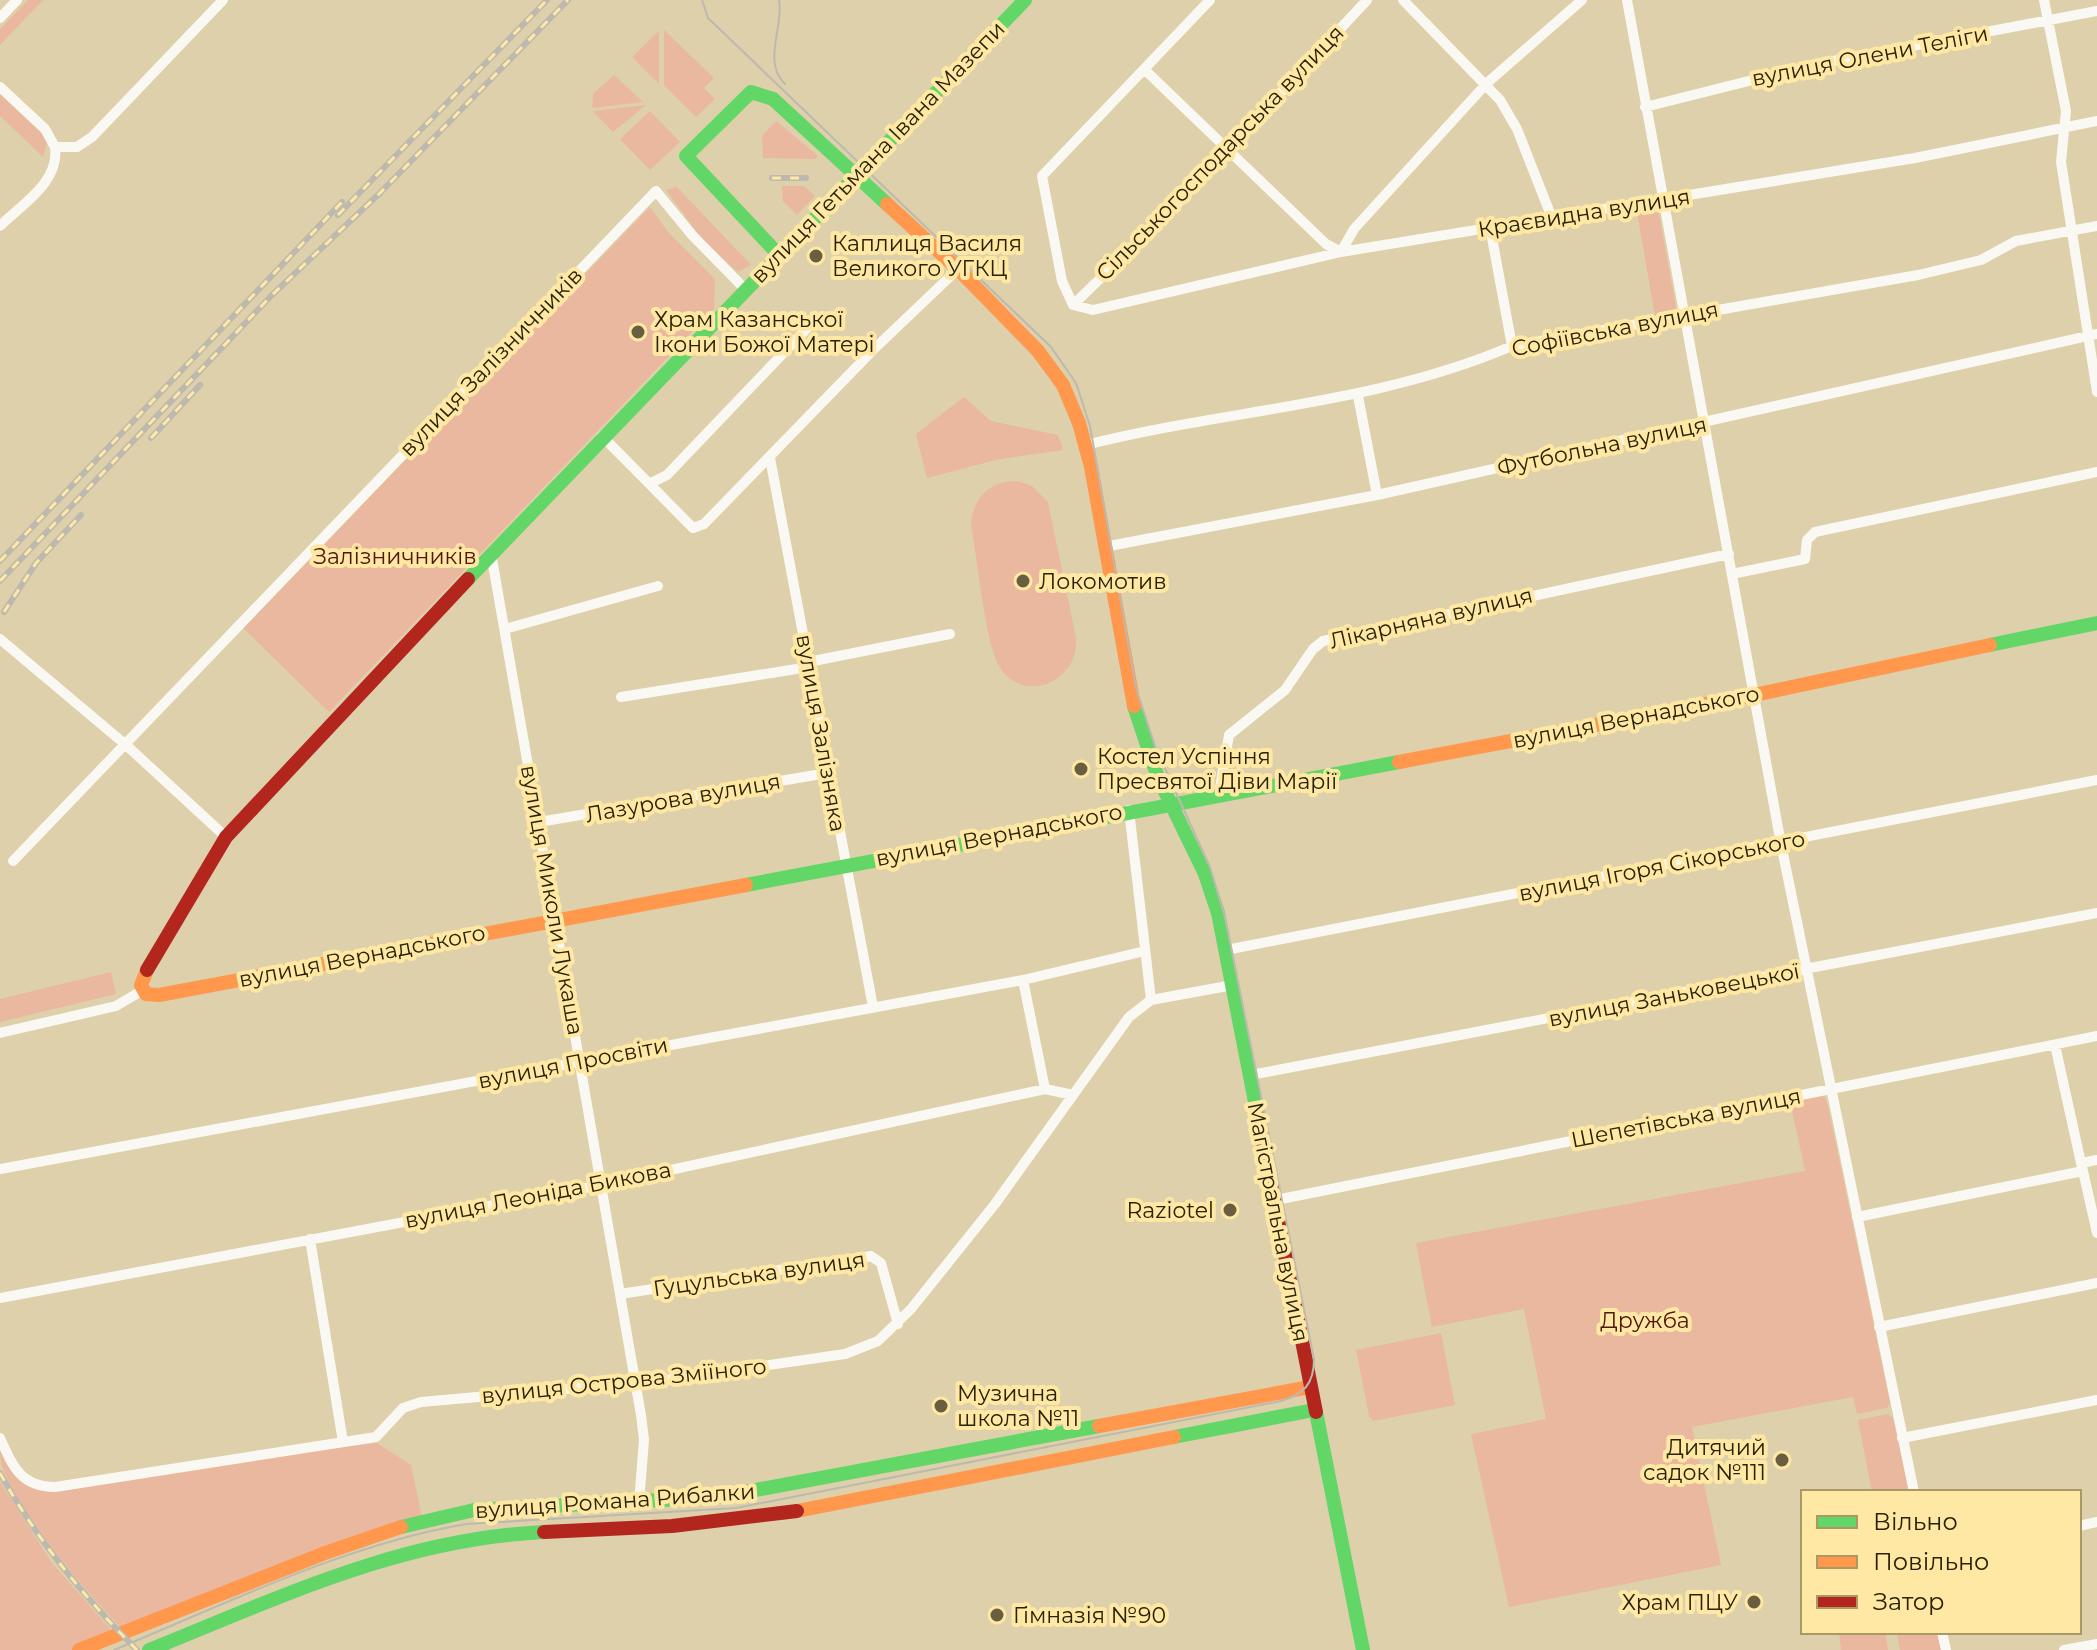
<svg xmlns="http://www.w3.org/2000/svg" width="2097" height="1650" font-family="Montserrat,sans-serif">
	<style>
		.green { fill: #eab89e }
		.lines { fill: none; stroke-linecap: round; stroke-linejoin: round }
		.street { stroke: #faf8f2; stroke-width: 10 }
		.fast { stroke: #63d668; stroke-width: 14 }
		.slow { stroke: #ff974d; stroke-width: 14 }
		.jam { stroke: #b3261e; stroke-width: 14 }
		.tram { stroke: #bdb9af; stroke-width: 2 }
		.rail-casing { stroke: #bdb9af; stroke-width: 6 }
		.rail { stroke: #fee8a4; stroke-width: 3; stroke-dasharray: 9; stroke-linecap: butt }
		.poi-dot { fill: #695f40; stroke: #fee8a4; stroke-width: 3 }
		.labels { text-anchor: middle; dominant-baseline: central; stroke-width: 8; stroke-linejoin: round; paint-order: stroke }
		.street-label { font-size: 22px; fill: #2a2206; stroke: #fee8a4 }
		.poi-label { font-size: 22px; fill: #2a2206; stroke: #fee8a4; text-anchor: start }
		.park-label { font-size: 22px; fill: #51150b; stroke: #fee8a4 }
	</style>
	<rect width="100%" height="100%" fill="#ddd0ab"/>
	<path class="green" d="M28 0H43L0 45V29Z
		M664 30 714 78 704 88 715 99 696 117 664 85Z
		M659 31V84L632 57Z
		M614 75 643 102 592 108 593 94Z
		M0 94 48 139 43 157 0 116Z
		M646 105 613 132 593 111Z
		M650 111 680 142 650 170 620 139Z
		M776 121 818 156 815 159 763 158 762 136Z
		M782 186H804L815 196 797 215 783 201Z
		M677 187 751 265 738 272 702 239 666 190Z
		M650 207 669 233 715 279 714 309 329 712 243 628Z
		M1658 208 1677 313 1655 316 1637 212Z
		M964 397 991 421 1058 435 1063 450 1000 459 927 478 916 434Z
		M1018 481 1032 486 1048 502 1076 638C1080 682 1021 707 998 664 985 639 977 557 971 524 973 497 991 480 1018 481Z
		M111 972 116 994 0 1022V999Z
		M1819 1095 1825 1097 1829 1111 1890 1403 1887 1408 1857 1414 1853 1397 1692 1427 1721 1565 1509 1607 1471 1434 1546 1419 1524 1309 1432 1327 1416 1243 1805 1171 1790 1101Z
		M1441 1333 1455 1405 1373 1421 1369 1416 1356 1350Z
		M1887 1414 1893 1418 1909 1492H1872L1858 1420Z
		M0 1442 29 1485 377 1443 411 1465 422 1517 122 1629C83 1588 23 1518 2 1467 0 1460 0 1450 0 1442Z
		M0 1482 52 1563 113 1632 72 1650H0Z
		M1839 1632H1885L1888 1650H1841Z
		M1897 1632H1937L1941 1650H1900Z"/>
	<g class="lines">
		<path class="street" d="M1403 0 1500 100 1517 129 1552 218
			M1627 0 1781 844 1914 1492
			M2044 0 2066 111 2061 162 2097 392
			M0 18 17 0
			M1144 69 1326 244 1341 252 1354 229 1487 83 1582 0
			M0 87 45 129 55 147
			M1645 107 1812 65 2097 11
			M0 226C22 204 60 182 55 147H77L92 137 223 0
			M1490 227 1512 346
			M1073 305 1093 310 1341 252 1915 158 2097 121
			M1073 305 1175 206 1367 0
			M1073 305 1062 281 1042 176 1210 0
			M1358 396 1377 495
			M602 436 693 528 704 524 873 350 958 269
			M1086 445C1229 409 1374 405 1512 346L1918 275 1981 260 2016 241 2097 226
			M770 458 873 1007
			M651 483 667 475 814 321
			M1104 547 1377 495 2097 334
			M491 553 641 1415 644 1440 639 1503
			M1732 574 1805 559 1807 540 1815 532 2097 472
			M505 629 658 586
			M0 639 126 745 226 837
			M808 662 950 634
			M621 697 809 667
			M1219 794 1229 735 1285 690 1313 649 1323 641 1729 554
			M539 822 827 773
			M13 861 656 191 692 235 745 289
			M1226 950 2097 780
			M1023 980 1045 1089
			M1151 1000 1233 985
			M0 1033 116 1006 143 990
			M2055 1045 2081 1163
			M1251 1075 2097 913
			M0 1169 1023 980 1145 951
			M2083 1171 2097 1233
			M1276 1200 2097 1036
			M1857 1217 2083 1171 2081 1163 2097 1160
			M310 1239 343 1442
			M620 1294 871 1256 881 1263 898 1324
			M0 1298 601 1185 1045 1089 1073 1095
			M1879 1327 2097 1283
			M0 1438C13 1467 21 1487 55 1487L376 1437 403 1408 421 1402 658 1381 845 1354 878 1341 911 1309 995 1204 1129 1017 1151 1000 1129 810
			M1902 1438 2097 1400
			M2079 1526 2097 1522
			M1942 1632 1946 1650
			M2064 1650 2097 1644"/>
		<path class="fast" d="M779 255 686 156 751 92 773 99 887 204
			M468 579 1025 0
			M1990 645 2097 623
			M1134 706 1157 775 1205 874 1218 913 1258 1117
			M746 885 1399 762
			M1316 1412 1363 1650
			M1174 1437 1314 1410
			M401 1527 474 1510 718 1497 1099 1426
			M149 1650C281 1597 400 1539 544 1532"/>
		<path class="slow" d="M887 204 958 269 1038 351 1063 385 1079 423 1091 467 1134 706
			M1399 762 1754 695 1990 645
			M147 970 141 985 146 994 159 995 746 885
			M1099 1426 1310 1387
			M797 1511 1174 1437
			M79 1650 325 1553 401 1527"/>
		<path class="jam" d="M147 970 226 837 468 579
			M1258 1117 1316 1412
			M544 1532 672 1526 797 1511"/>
		<path class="tram" d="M779 0C784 27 762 62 785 84
			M114 1650C228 1603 344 1545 466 1524L736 1508 1281 1401C1304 1394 1314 1384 1314 1359L1225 917 1210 867 1156 749 1136 688 1090 426 1076 383 1051 347 708 18 702 0"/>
		<defs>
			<path id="rail" d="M772 178H806
				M338 215 547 0
				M151 438 200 385
				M0 561 342 202
				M0 581 272 295 380 193 568 0
				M4 612 36 563 81 515
				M0 1473C36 1539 84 1597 137 1650"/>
		</defs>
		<use href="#rail" class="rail-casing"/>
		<use href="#rail" class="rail"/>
	</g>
	<g class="poi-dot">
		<circle cx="816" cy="256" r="8"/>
		<circle cx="638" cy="332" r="8"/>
		<circle cx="1023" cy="581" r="8"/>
		<circle cx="1081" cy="769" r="8"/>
		<circle cx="1230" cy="1210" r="8"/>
		<circle cx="941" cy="1406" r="8"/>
		<circle cx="1782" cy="1460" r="8"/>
		<circle cx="1754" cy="1602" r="8"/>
		<circle cx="997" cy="1615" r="8"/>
	</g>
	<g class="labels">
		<g class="street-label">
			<text transform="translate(1870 56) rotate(-11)">вулиця Олени Теліги</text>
			<text transform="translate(878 152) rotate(-46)">вулиця Гетьмана Івана Мазепи</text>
			<text transform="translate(1220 153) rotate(-46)">Сільськогосподарська вулиця</text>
			<text transform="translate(1584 213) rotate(-9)">Краєвидна вулиця</text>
			<text transform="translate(1615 329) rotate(-11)">Софіївська вулиця</text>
			<text transform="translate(491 362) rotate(-46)">вулиця Залізничників</text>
			<text transform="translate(1602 446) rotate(-12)">Футбольна вулиця</text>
			<text transform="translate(1431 618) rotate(-13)">Лікарняна вулиця</text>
			<text transform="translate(1636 717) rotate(-11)">вулиця Вернадського</text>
			<text transform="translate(821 733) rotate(80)">вулиця Залізняка</text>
			<text transform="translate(683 798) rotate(-10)">Лазурова вулиця</text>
			<text transform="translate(999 835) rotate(-11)">вулиця Вернадського</text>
			<text transform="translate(1662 866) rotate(-11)">вулиця Ігоря Сікорського</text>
			<text transform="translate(552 900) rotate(80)">вулиця Миколи Лукаша</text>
			<text transform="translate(362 956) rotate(-11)">вулиця Вернадського</text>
			<text transform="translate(1674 995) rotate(-11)">вулиця Заньковецької</text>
			<text transform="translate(573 1063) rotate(-11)">вулиця Просвіти</text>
			<text transform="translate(1686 1118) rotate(-11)">Шепетівська вулиця</text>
			<text transform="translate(538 1195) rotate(-11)">вулиця Леоніда Бикова</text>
			<text transform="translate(1278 1222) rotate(79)">Магістральна вулиця</text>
			<text transform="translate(759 1274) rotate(-8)">Гуцульська вулиця</text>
			<text transform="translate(624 1381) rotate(-6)">вулиця Острова Зміїного</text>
			<text transform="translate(615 1501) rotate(-4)">вулиця Романа Рибалки</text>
		</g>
		<g class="poi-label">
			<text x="832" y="243">Каплиця Василя<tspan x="832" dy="25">Великого УГКЦ</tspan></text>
			<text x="654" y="319">Храм Казанської<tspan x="654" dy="25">Ікони Божої Матері</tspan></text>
			<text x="1039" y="581">Локомотив</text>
			<text x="1097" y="756">Костел Успіння<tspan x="1097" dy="25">Пресвятої Діви Марії</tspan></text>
			<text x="1214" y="1210" text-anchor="end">Raziotel</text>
			<text x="957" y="1393">Музична<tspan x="957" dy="25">школа №11</tspan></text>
			<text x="1766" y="1447" text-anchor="end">Дитячий<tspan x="1766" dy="25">садок №111</tspan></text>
			<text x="1738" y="1602" text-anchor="end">Храм ПЦУ</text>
			<text x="1013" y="1615">Гімназія №90</text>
		</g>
		<g class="park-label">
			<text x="395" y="556">Залізничників</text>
			<text x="1645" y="1320">Дружба</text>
		</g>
	</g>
	<rect x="1801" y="1490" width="280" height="144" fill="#fee8a4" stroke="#a99965" stroke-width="2"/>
	<rect x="1817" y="1516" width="40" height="12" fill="#63d668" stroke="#a99965" stroke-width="2"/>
	<text x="1873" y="1530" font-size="24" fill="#2a2206">Вільно</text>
	<rect x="1817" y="1556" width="40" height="12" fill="#ff974d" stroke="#a99965" stroke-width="2"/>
	<text x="1873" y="1570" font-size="24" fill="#2a2206">Повільно</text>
	<rect x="1817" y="1596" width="40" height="12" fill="#b3261e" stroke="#a99965" stroke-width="2"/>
	<text x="1873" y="1610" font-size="24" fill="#2a2206">Затор</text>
</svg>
